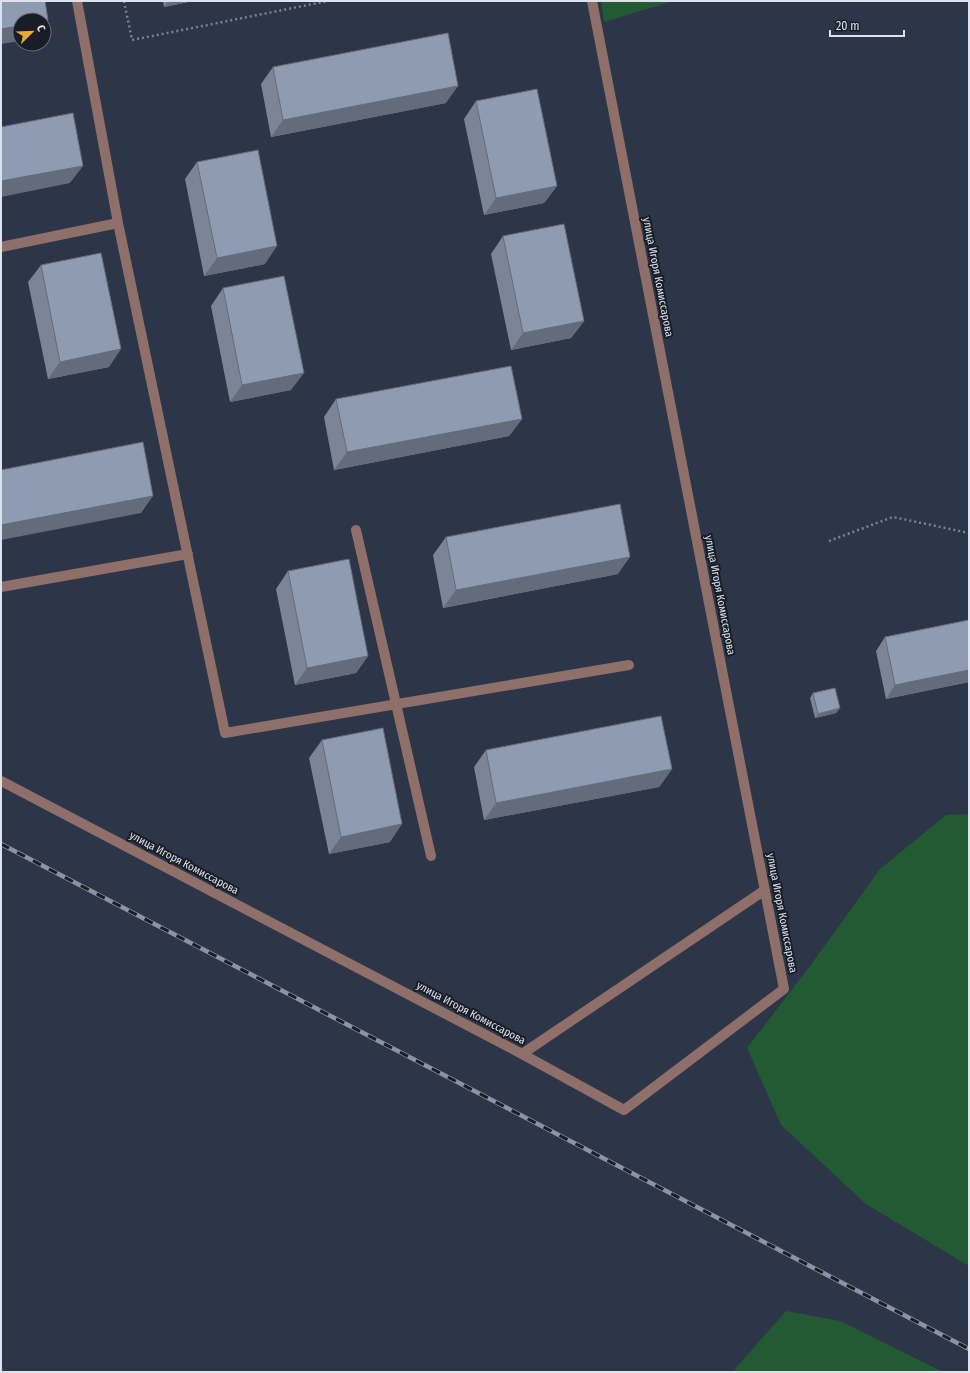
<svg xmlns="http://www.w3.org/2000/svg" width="970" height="1373" font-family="'Fira Sans Condensed',sans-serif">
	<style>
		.green { fill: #225a33 }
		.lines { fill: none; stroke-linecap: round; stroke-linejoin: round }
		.path { stroke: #7a8191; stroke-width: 2.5; stroke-dasharray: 2 3; stroke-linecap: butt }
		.minor { stroke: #8f6f69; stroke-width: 10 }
		.rail-casing { stroke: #8c93a2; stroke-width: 4.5 }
		.rail { stroke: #191d26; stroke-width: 3; stroke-dasharray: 9; stroke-linecap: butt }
		.wall { fill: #7b8597 }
		.shaded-wall { fill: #646c7b }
		.building { fill: #8f9bb0; stroke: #646c7b }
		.labels { text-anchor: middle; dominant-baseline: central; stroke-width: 4; stroke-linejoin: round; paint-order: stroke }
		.street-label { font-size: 11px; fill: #dce2ee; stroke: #191d26 }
	</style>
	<rect width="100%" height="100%" fill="#2d3648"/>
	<path class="green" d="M601 1H673L604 22Z
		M969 814V1266L866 1204 781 1125 747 1048 810 966 880 869 946 815Z
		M786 1311 840 1321 943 1372H736L734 1370Z"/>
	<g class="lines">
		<path class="path" d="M124 1 132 40 328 1
			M829 541 893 517 969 533"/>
		<path class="minor" d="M77 1 118 223 225 733 629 665
			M1 247 118 223
			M356 530 431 856
			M1 587 188 554
			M1 781 522 1054 624 1110 784 989 592 1
			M522 1054 765 890"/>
		<defs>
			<path id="rail" d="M1 844 969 1349"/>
		</defs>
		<use href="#rail" class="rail-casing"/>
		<use href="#rail" class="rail"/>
	</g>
	<path class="wall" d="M163 1H193L164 7Z
		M273 67 446 103 271 137 261 84Z
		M476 101 557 186 544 203 484 215 464 119Z
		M197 162 265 264 204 276 185 179Z
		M503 236 584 321 571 338 511 350 491 254Z
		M41 265 109 367 48 379 28 282Z
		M223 288 291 390 230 402 211 306Z
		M336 399 522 419 509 436 334 470 324 417Z
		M446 537 618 574 443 608 433 555Z
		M288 571 368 656 356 673 295 685 276 589Z
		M969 620V682L886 699 876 651 885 637Z
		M813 693 840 708 836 713 815 718 810 698Z
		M322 740 390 842 329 854 309 758Z
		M486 750 672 769 659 787 484 820 474 767Z"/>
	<path class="shaded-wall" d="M168 1H193L164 7Z
		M48 20 44 26V21Z
		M20 26V41L1 44V29Z
		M458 86 446 103 271 137 283 120Z
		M83 166 70 183 1 197V181Z
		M557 186 544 203 484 215 496 198Z
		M277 246 265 264 204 276 217 258Z
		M584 321 571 338 511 350 523 333Z
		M121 349 109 367 48 379 60 362Z
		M304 373 291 390 230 402 242 385Z
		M522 419 509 436 334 470 347 452Z
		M153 496 141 513 1 540V525Z
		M630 557 618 574 443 608 456 590Z
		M368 656 356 673 295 685 307 668Z
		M969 670V682L886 699 895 685Z
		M840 708 836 713 815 718 818 714Z
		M672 769 659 787 484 820 496 803Z
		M402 824 390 842 329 854 341 837Z"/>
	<path class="building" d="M1 1H45L48 20 44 21V20H20V26L1 29Z
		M448 33 458 86 283 120 273 67Z
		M537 89 557 186 496 198 476 101Z
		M73 113 83 166 1 181V127Z
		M258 150 277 246 217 258 197 162Z
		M564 224 584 321 523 333 503 236Z
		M101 253 121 349 60 362 41 265Z
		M284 276 304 373 242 385 223 288Z
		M511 366 522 419 347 452 336 399Z
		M143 442 153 496 1 525V470Z
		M620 504 630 557 456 590 446 537Z
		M349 559 368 656 307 668 288 571Z
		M969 620V670L895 685 885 637Z
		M835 688 840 708 818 714 813 693Z
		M661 716 672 769 496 803 486 750Z
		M383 728 402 824 341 837 322 740Z"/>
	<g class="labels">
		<g class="street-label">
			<text transform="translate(658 277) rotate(79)">улица Игоря Комиссарова</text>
			<text transform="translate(720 595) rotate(79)">улица Игоря Комиссарова</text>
			<text transform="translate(184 863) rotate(28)">улица Игоря Комиссарова</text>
			<text transform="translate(782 913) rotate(79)">улица Игоря Комиссарова</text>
			<text transform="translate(471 1013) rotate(28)">улица Игоря Комиссарова</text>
		</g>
	</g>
	<rect width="970" height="1373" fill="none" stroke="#dce2ee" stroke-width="4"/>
	<g transform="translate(32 32) rotate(67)"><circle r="19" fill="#191d26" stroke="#676c76"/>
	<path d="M0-3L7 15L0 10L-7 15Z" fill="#e7ac36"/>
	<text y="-6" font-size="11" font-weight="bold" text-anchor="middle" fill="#dce2ee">С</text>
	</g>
	<path d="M830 30v6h74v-6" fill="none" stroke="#dce2ee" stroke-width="2"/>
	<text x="836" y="30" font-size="12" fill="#dce2ee" stroke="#191d26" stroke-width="3" paint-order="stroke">20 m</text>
</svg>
